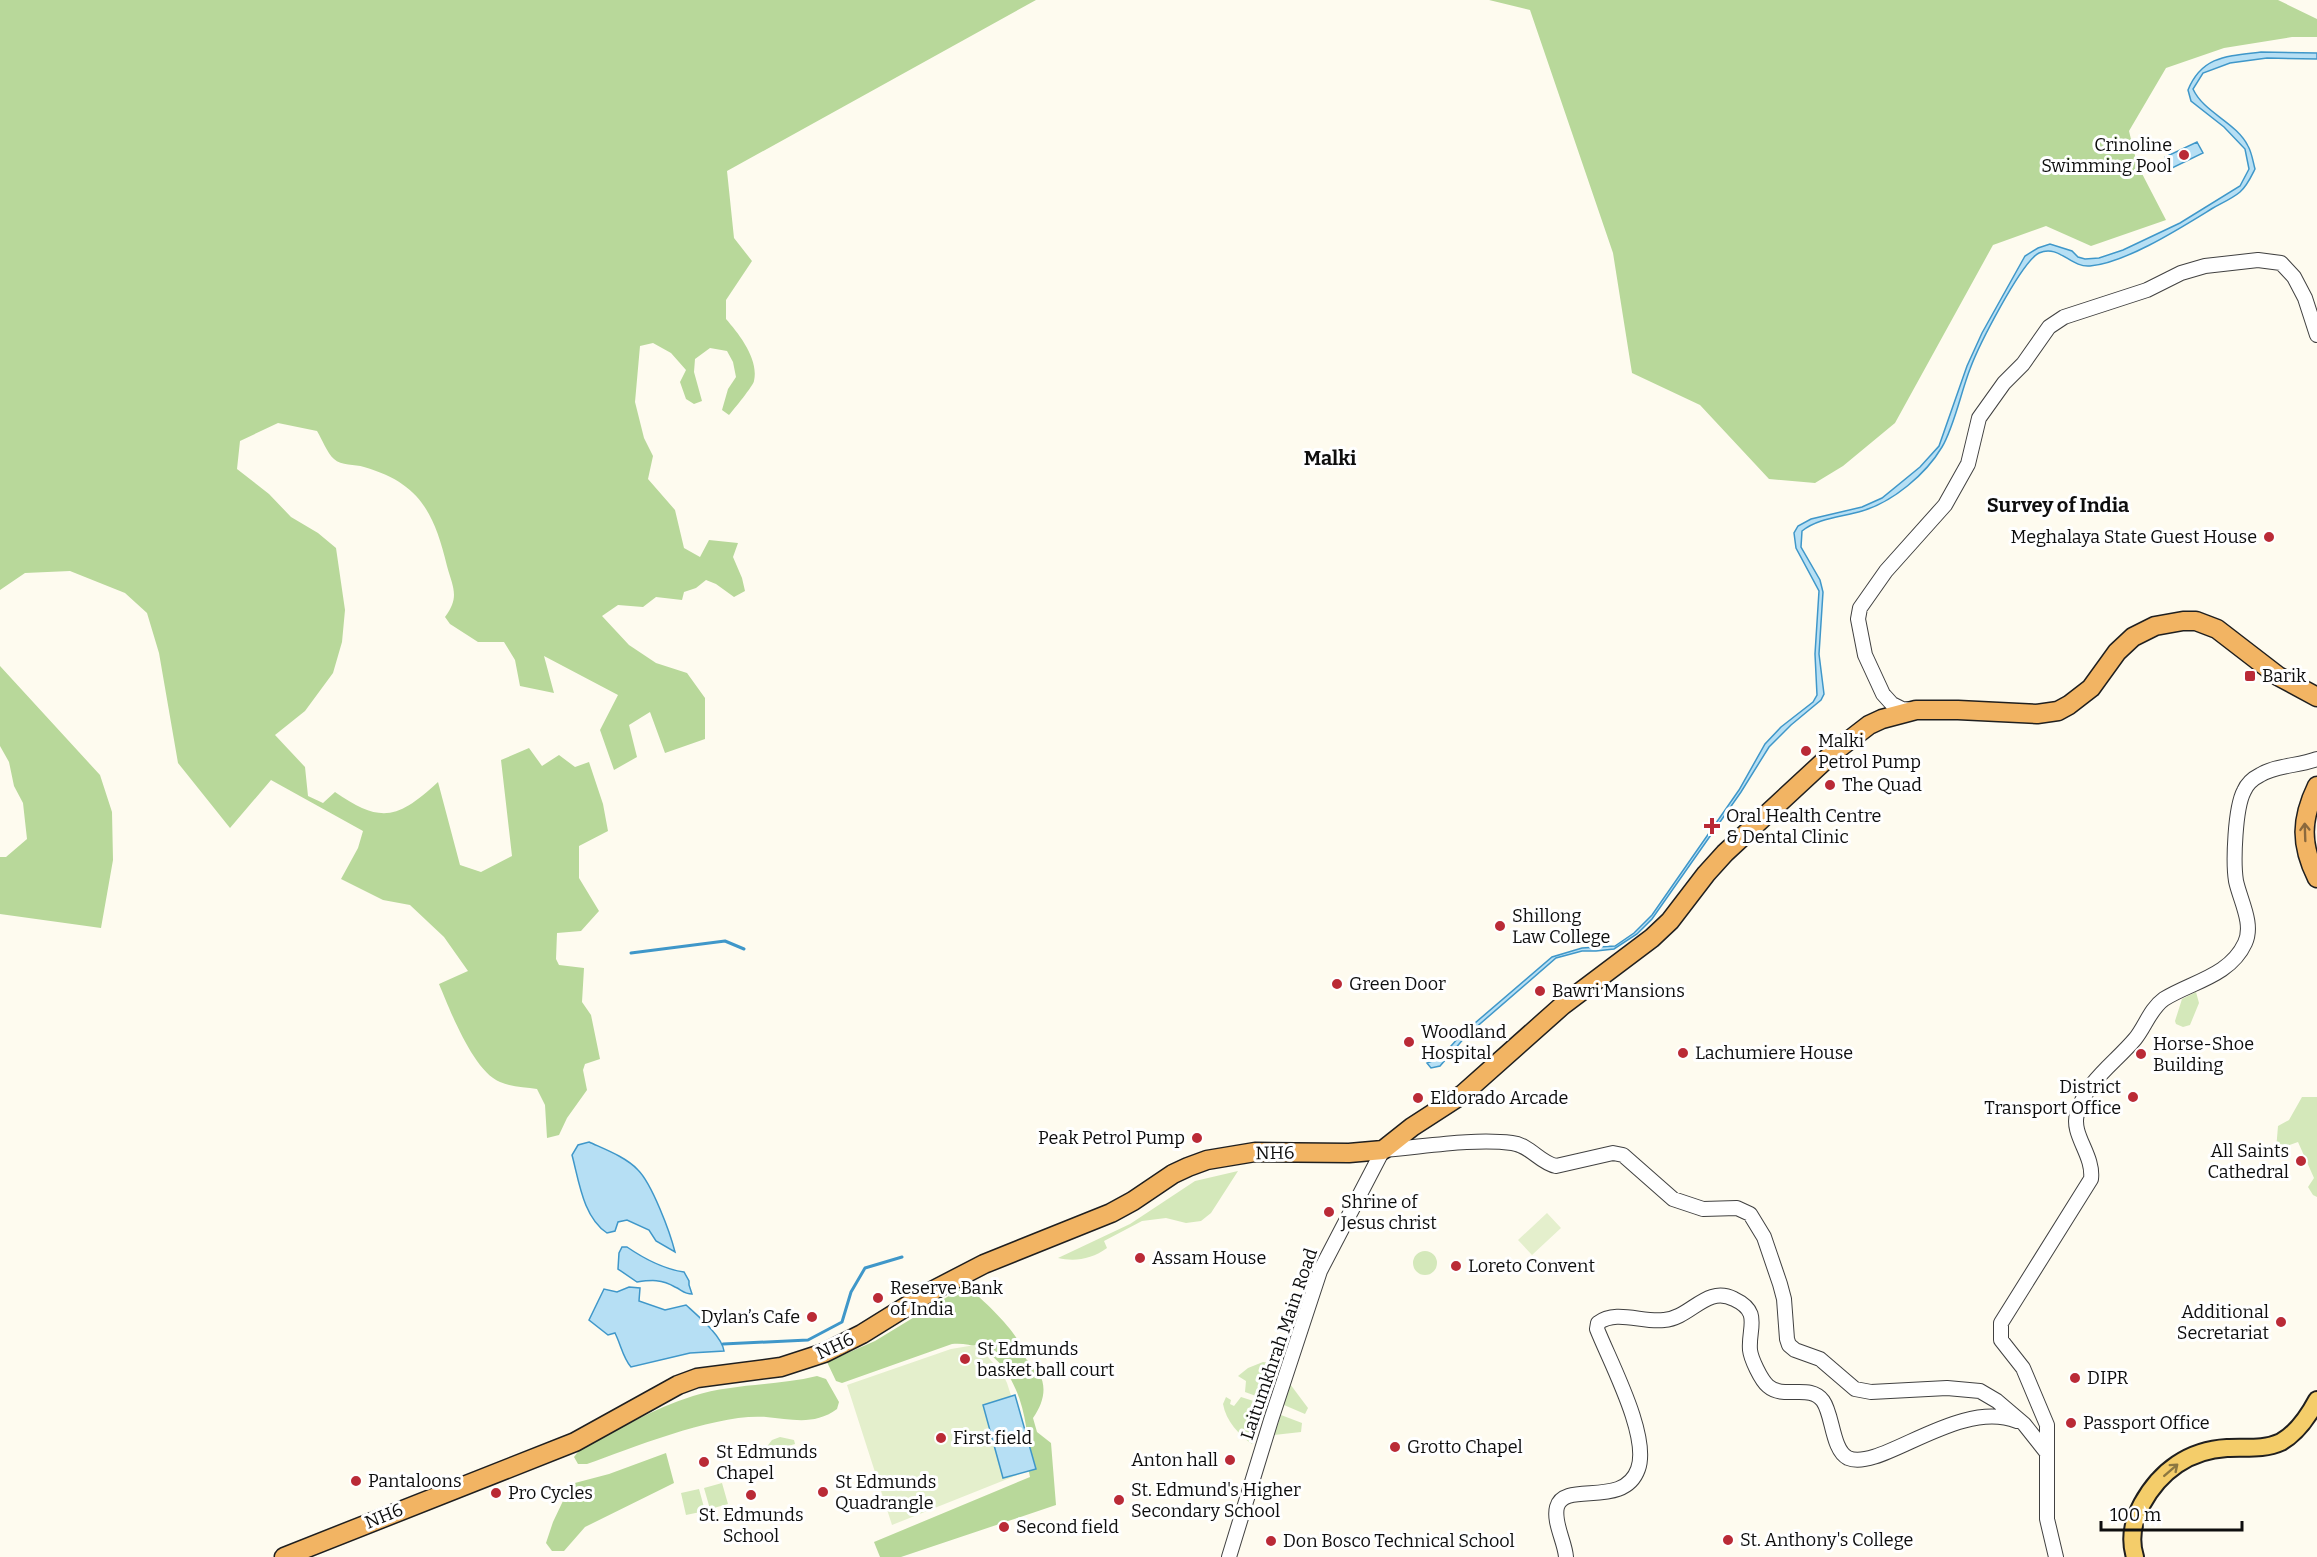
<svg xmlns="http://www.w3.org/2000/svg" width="2317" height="1557" font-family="Bitter,serif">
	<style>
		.green { fill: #d4e8ba }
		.forest { fill: #b8d89a }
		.pitch { fill: #e4efcc }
		.water { fill: #b6dff4; stroke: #3f97c9; stroke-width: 1.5 }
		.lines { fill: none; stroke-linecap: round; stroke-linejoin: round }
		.stream { stroke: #3f97c9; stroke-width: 3 }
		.tertiary-casing { stroke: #414141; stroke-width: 16 }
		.primary-casing { stroke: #1f1f1f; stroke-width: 20 }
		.trunk-casing { stroke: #1f1f1f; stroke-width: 21 }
		.tertiary { stroke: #fff; stroke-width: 14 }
		.primary { stroke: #f4cd6a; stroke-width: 16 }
		.trunk { stroke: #f2b463; stroke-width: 18 }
		.oneway { stroke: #8b693d }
		.oneway2 { stroke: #8c7741 }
		.poi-dot { fill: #ba2a36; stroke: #fff; stroke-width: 2 }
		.labels { text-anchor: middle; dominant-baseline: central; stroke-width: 6; stroke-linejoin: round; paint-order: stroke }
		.poi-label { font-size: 18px; fill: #0e0e0e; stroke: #fff; text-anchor: start }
		.street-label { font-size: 18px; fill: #0e0e0e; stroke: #fff }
		.neighbourhood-label { font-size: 20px; font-weight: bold; fill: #0e0e0e; stroke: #fff }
	</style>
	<rect width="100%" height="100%" fill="#fefbef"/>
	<path class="green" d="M2196 992 2199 1003 2190 1025 2183 1027 2176 1024 2175 1021 2182 999Z
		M2302 1097H2317V1197L2313 1195 2308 1187 2314 1178 2298 1142 2276 1150 2278 1126 2289 1120Z
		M1238 1171 1211 1213 1201 1221 1186 1223 1166 1218 1142 1221 1104 1241 1107 1248C1092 1259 1075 1262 1058 1258L1130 1224 1195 1181Z
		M1413 1263a12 12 0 1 1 24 0a12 12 0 1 1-24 0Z
		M1263 1362 1280 1364 1267 1400 1245 1392 1246 1381 1238 1376 1248 1368Z
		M1290 1384 1308 1408 1305 1414 1284 1405Z
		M1226 1397 1231 1400 1230 1404 1234 1406 1241 1397 1266 1405 1252 1444C1239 1435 1226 1421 1223 1404Z
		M1281 1415 1302 1423 1301 1432 1274 1435Z
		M780 1437 794 1440 795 1444 768 1452 765 1449 772 1440Z
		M722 1483 728 1504 710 1509 704 1488Z
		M699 1489 705 1511 686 1515 681 1493Z"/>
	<path class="forest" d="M0 0H1036L727 171 734 238 752 261 726 300V319C739 334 759 359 754 381 753 386 734 409 729 415L722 410 728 389 736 377 733 362 727 351 710 348 695 359 694 372 702 401 694 404 686 399 680 382 686 370 671 353 653 343 640 346 635 402 644 438 653 456 648 479 675 510 684 548 700 557 709 540 738 543 733 557 742 578 745 591 734 597 716 584 706 580 696 588 684 592 682 600 656 597 643 607 618 605 602 616 629 645 656 663 687 673 705 698V739L665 753 650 712 629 725 637 757 614 770 600 730 618 695 544 656 554 693 520 686 515 660 504 642H478L450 624 445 617C460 597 453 588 447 566 434 513 420 483 364 467 355 464 341 466 334 459 327 453 322 439 317 431L278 423 240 441 237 469 269 494 291 517 318 533 336 548 345 610 342 642 333 673 305 711 275 735 305 767 308 796 323 803 335 792C381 824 398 819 438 782L460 865 481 872 512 856 501 760 529 748 542 766 559 755 575 767 589 762 603 804 608 831 579 846V878L599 911 581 931 557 933 556 959 559 965 584 968 582 1002 591 1015 600 1059 585 1064 583 1070 587 1090 567 1118 559 1135 547 1138 545 1105 537 1089C525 1087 511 1087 500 1082 473 1071 450 1010 439 984L468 971 444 937 410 905 383 900 341 879 358 848 363 831 271 780 230 828 178 763 159 653 147 613 125 593 70 571 25 573 0 590Z
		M1489 0H2278L2317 19V37H2292L2224 48 2166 68 2129 131 2137 164 2166 220 2091 246 2046 226 1993 245 1895 423 1843 466 1815 483 1769 479 1700 405 1632 373 1613 253 1530 10Z
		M0 666 100 775 112 812 113 860 101 928 0 914V857H6L27 839 23 803 14 786 9 762 0 746Z
		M962 1288H969C987 1304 1022 1335 1026 1359 1048 1375 1048 1397 1033 1418L1037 1432 1051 1443 1056 1505 901 1557H880L874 1542 1030 1477C1026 1460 1028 1443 1026 1426 1020 1386 998 1340 952 1344L842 1383 836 1381 827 1362 875 1341Z
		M817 1376 826 1379 839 1402 837 1409C814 1426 791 1419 766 1417 718 1413 634 1447 587 1464H578L574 1457 580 1449C616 1431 654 1408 693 1396 734 1383 776 1386 817 1376Z
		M666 1453 674 1483 585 1527 564 1551H552L546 1543 553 1522 571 1484 609 1474Z"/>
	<path class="pitch" d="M1547 1213 1561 1228 1532 1255 1518 1240Z
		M981 1344C986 1360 1001 1367 1007 1383 1017 1411 1020 1443 1025 1472L892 1525 847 1385 951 1349Z"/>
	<path class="water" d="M2261 52 2317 53V59L2267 58 2230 63 2203 73 2193 89C2204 113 2236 122 2248 146 2252 153 2253 162 2255 169 2251 177 2247 186 2240 192 2233 198 2222 203 2213 208 2182 227 2126 263 2090 266 2071 268 2059 244 2039 253 2021 262 1978 347 1970 369 1961 392 1954 427 1942 447 1926 474 1893 502 1862 511 1842 517 1818 518 1802 531L1801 547 1820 580 1823 592 1819 654 1824 694 1821 700 1791 725 1769 747 1741 792 1652 919 1637 934 1614 949 1596 951H1582L1556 958 1466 1036 1440 1066 1431 1068 1427 1063 1440 1058 1461 1035 1552 957 1582 948 1615 946 1634 933 1652 915 1739 790 1765 744 1781 727 1813 702 1817 695 1815 654 1819 591 1796 548 1794 533 1798 526 1811 519 1862 507 1882 498 1920 467 1939 446 1967 366 1982 333 2025 256 2038 248 2050 244 2072 251 2078 257 2085 259 2099 258 2123 250 2180 223 2240 186 2249 169 2245 149 2224 127 2191 101 2188 90C2202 56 2227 56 2261 52Z
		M2197 142 2203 153 2170 169 2165 157Z
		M589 1142C604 1149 626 1157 638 1170 652 1184 670 1232 675 1252L656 1241 649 1230 627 1220 618 1222 615 1231 607 1233C583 1217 579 1181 572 1155L578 1145Z
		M622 1247H627C643 1258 664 1269 684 1272L689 1281V1285L692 1294C684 1294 682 1290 675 1287 662 1279 651 1280 637 1282L618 1269 619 1253Z
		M629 1287 640 1288 639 1301 665 1310 686 1305C698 1316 722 1336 724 1351L690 1353 631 1367C623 1358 621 1345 615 1333L608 1335 589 1320 604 1289 617 1292Z
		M1015 1395 1036 1469 1003 1478 983 1405Z"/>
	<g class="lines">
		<path class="stream" d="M631 953 725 941 744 949
			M723 1344 808 1340 842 1322 851 1292 865 1268 902 1257"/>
		<defs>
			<path id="tertiary" d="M1914 710 1902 709 1892 704 1883 694 1865 655 1858 619 1860 608 1886 571 1945 505 1968 464 1979 418 2004 383 2023 364 2049 327 2064 317 2147 290 2181 273 2205 266 2258 260 2281 263 2294 277 2305 298 2317 335
				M1229 1557 1271 1420 1320 1271 1383 1150C1423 1147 1473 1138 1512 1143 1530 1145 1540 1163 1556 1166L1613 1153 1623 1155 1673 1199 1703 1209 1737 1208 1750 1214 1764 1237 1780 1284 1784 1299 1787 1339 1789 1345 1795 1350 1820 1359 1855 1389 1871 1392 1947 1388 1980 1391 1997 1401 2024 1424 2047 1453
				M1566 1557C1565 1542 1553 1522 1557 1507 1564 1480 1624 1509 1638 1469 1650 1436 1610 1362 1597 1329L1598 1323C1616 1309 1643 1323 1664 1320 1691 1318 1706 1285 1734 1299 1762 1312 1748 1328 1750 1350 1751 1359 1761 1380 1768 1386 1784 1400 1810 1383 1823 1401 1833 1415 1832 1450 1848 1458 1880 1472 1958 1398 2017 1421
				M2056 1557 2047 1519V1425L2023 1368 2001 1340V1323L2091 1179C2094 1155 2071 1135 2077 1114 2086 1081 2114 1064 2135 1039 2145 1027 2150 1009 2164 999 2191 982 2230 976 2245 943 2254 924 2240 900 2236 881 2233 862 2235 808 2244 791 2247 784 2254 778 2260 775 2276 765 2299 766 2317 759"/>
			<path id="primary" d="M2135 1557C2129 1538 2133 1521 2142 1504 2160 1471 2189 1450 2227 1448 2245 1447 2264 1450 2281 1442 2297 1433 2309 1415 2317 1400"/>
			<path id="trunk" d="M2317 786C2301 819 2300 844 2317 878
				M284 1557 575 1442 678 1385 697 1378 781 1367 824 1353 862 1334 928 1293 984 1264 1111 1213 1133 1201 1173 1174 1188 1167 1207 1160 1255 1152 1349 1153 1383 1150 1412 1127 1463 1094 1563 1005 1652 938 1670 921 1706 874 1725 853 1834 752 1869 725 1882 719 1916 710H1958L2037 714 2058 711 2069 705 2091 688 2117 652 2133 637 2155 626 2183 621H2196L2217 629 2278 676 2317 697"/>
		</defs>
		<use href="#tertiary" class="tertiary-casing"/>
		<use href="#primary" class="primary-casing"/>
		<use href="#trunk" class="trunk-casing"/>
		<use href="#tertiary" class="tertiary"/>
		<use href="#primary" class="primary"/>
		<use href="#trunk" class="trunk"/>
	</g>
	<defs><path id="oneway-shaft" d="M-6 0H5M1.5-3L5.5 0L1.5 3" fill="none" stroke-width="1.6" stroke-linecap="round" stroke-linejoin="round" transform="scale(1.5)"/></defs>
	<use class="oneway" href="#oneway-shaft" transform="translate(2305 832) rotate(-92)"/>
	<use class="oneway2" href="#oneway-shaft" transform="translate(2171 1470) rotate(-41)"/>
	<g class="poi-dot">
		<circle cx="2184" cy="155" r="6"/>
		<circle cx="2269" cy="537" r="6"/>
		<rect x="2244" y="670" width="12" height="12" rx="3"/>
		<circle cx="1806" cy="751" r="6"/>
		<circle cx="1830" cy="785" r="6"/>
		<path d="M1709 817h6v6h6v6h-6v6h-6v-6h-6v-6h6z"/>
		<circle cx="1500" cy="926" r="6"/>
		<circle cx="1337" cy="984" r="6"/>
		<circle cx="1540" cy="991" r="6"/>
		<circle cx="1409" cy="1042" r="6"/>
		<circle cx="1683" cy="1053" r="6"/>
		<circle cx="2141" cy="1054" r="6"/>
		<circle cx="2133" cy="1097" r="6"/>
		<circle cx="1418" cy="1098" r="6"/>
		<circle cx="1197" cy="1138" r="6"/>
		<circle cx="2301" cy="1161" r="6"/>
		<circle cx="1329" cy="1212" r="6"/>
		<circle cx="1140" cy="1258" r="6"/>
		<circle cx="1456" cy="1266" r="6"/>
		<circle cx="878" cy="1298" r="6"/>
		<circle cx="812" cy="1317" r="6"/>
		<circle cx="2281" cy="1322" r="6"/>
		<circle cx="965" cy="1359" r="6"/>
		<circle cx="2075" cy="1378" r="6"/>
		<circle cx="2071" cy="1423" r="6"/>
		<circle cx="941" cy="1438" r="6"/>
		<circle cx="1395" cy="1447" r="6"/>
		<circle cx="1230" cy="1460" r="6"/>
		<circle cx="704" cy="1462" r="6"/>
		<circle cx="356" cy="1481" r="6"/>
		<circle cx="823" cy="1492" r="6"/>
		<circle cx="496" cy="1493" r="6"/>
		<circle cx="751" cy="1495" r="6"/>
		<circle cx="1119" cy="1500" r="6"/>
		<circle cx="1004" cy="1527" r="6"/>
		<circle cx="1728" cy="1540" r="6"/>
		<circle cx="1271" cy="1541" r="6"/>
	</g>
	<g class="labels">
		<g class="poi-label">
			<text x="2172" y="145" text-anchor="end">Crinoline<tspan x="2172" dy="21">Swimming Pool</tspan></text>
			<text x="2257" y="537" text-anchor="end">Meghalaya State Guest House</text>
			<text x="2262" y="676">Barik</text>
			<text x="1818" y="741">Malki<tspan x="1818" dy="21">Petrol Pump</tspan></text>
			<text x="1842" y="785">The Quad</text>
			<text x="1726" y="816">Oral Health Centre<tspan x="1726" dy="21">&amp; Dental Clinic</tspan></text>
			<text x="1512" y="916">Shillong<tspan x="1512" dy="21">Law College</tspan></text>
			<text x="1349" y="984">Green Door</text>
			<text x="1552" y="991">Bawri Mansions</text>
			<text x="1421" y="1032">Woodland<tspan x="1421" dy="21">Hospital</tspan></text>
			<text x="2153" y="1044">Horse-Shoe<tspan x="2153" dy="21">Building</tspan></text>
			<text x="1695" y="1053">Lachumiere House</text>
			<text x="2121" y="1087" text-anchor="end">District<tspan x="2121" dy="21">Transport Office</tspan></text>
			<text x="1430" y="1098">Eldorado Arcade</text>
			<text x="1185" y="1138" text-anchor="end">Peak Petrol Pump</text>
			<text x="2289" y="1151" text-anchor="end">All Saints<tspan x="2289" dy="21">Cathedral</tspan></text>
			<text x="1341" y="1202">Shrine of<tspan x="1341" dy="21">Jesus christ</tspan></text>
			<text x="1152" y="1258">Assam House</text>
			<text x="1468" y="1266">Loreto Convent</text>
			<text x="890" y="1288">Reserve Bank<tspan x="890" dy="21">of India</tspan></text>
			<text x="2269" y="1312" text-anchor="end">Additional<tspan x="2269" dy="21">Secretariat</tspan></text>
			<text x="800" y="1317" text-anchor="end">Dylan’s Cafe</text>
			<text x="977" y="1349">St Edmunds<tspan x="977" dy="21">basket ball court</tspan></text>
			<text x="2087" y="1378">DIPR</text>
			<text x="2083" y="1423">Passport Office</text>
			<text x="953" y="1438">First field</text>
			<text x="1407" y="1447">Grotto Chapel</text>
			<text x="716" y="1452">St Edmunds<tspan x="716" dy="21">Chapel</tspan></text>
			<text x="1218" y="1460" text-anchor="end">Anton hall</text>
			<text x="368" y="1481">Pantaloons</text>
			<text x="835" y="1482">St Edmunds<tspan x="835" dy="21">Quadrangle</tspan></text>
			<text x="1131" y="1490">St. Edmund's Higher<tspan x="1131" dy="21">Secondary School</tspan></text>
			<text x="508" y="1493">Pro Cycles</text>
			<text x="751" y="1515" text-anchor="middle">St. Edmunds<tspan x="751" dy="21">School</tspan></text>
			<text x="1016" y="1527">Second field</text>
			<text x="1740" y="1540">St. Anthony's College</text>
			<text x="1283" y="1541">Don Bosco Technical School</text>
		</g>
		<g class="street-label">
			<text transform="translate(1275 1153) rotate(-1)">NH6</text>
			<text transform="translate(1279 1344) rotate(-71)">Laitumkhrah Main Road</text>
			<text transform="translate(835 1346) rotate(-25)">NH6</text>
			<text transform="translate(384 1516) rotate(-22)">NH6</text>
		</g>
		<g class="neighbourhood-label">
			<text x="1330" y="458">Malki</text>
			<text x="2058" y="505">Survey of India</text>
		</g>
	</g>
	<path d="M2101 1521v9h141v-9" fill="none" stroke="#0e0e0e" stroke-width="3"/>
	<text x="2110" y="1521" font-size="18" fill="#0e0e0e" stroke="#ffffff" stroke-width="4.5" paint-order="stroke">100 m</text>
</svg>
